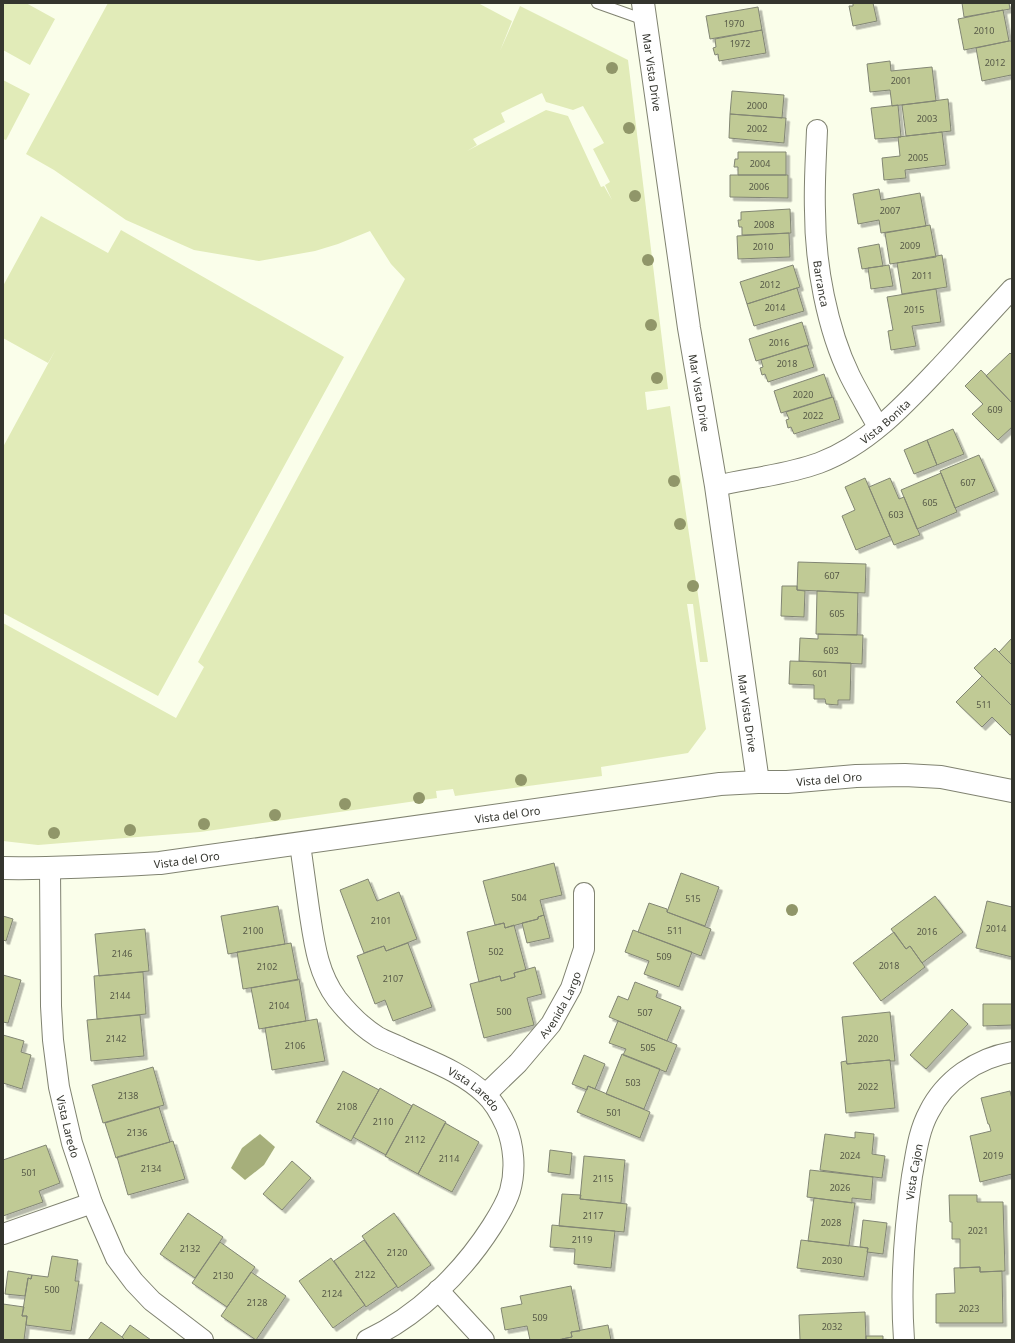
<svg xmlns="http://www.w3.org/2000/svg" width="1015" height="1343" font-family="'Noto Sans',sans-serif">
	<style>
		.green { fill: #e1ebb8; fill-rule: evenodd }
		.water { fill: #a6af7b }
		.building { fill: #c0ca95; stroke: #828674; filter: url(#shadow) }
		.lines { fill: none; stroke-linecap: round; stroke-linejoin: round }
		.service-casing { stroke: #808371; stroke-width: 12 }
		.minor-casing { stroke: #808371; stroke-width: 22 }
		.tertiary-casing { stroke: #808371; stroke-width: 24 }
		.service { stroke: #fff; stroke-width: 10 }
		.minor { stroke: #fff; stroke-width: 20 }
		.tertiary { stroke: #fff; stroke-width: 22 }
		.tree { fill: #909669 }
		.labels { text-anchor: middle; dominant-baseline: central; stroke-width: 4; stroke-linejoin: round; paint-order: stroke }
		.number-label { font-size: 9px; fill: #575a48 }
		.street-label { font-size: 11px; fill: #34352e; stroke: #fff }
	</style>
	<defs>
		<filter id="shadow"><feDropShadow dx="3.5" dy="3.5" stdDeviation="0" flood-color="#0004"/></filter>
	</defs>
	<rect width="100%" height="100%" fill="#fafeea"/>
	<path class="green" d="M3 3H26L55 19 30 65 3 50Z
		M108 3H478L512 21 500 51 520 6 628 60 668 389 645 392 647 410 670 406 708 662H700L693 604H687L706 729 688 753 601 767 602 776 455 796 453 789 436 791 437 798 200 832 38 845 3 841V623L176 718 204 667 198 662 405 279 391 264 370 231 338 244 315 251 259 261 194 250 126 220 54 170 26 154ZM542 93 546 102 573 110 583 106 604 143 593 149 610 182 605 185 612 200 604 186 601 187 568 116 546 110 467 151 477 145 473 139 505 122 501 113Z
		M3 80 30 94 6 140 3 139Z
		M41 216 108 253 121 230 344 357 158 696 3 613V447L56 349 48 363 3 338V286Z"/>
	<path class="water" d="M260 1134 275 1147 264 1165 245 1180 231 1168 242 1148Z"/>
	<path class="building" d="M853 3H873L877 21 853 26 849 6H853Z
		M962 3H1009L1010 9 964 17Z
		M758 7 762 30 710 39 706 16Z
		M1003 10 1009 41 964 50 958 19Z
		M762 30 766 53 719 61 718 54 715 55 713 48 716 47 715 39Z
		M1009 41H1012V80L1011 75 982 81 976 48Z
		M890 61 891 71 932 67 936 101 892 106 890 90 870 92 867 64Z
		M732 91 784 95 782 118 730 114Z
		M948 99 951 131 906 136 902 105Z
		M898 105 901 137 875 139 871 108Z
		M730 114 786 118 784 143 729 138Z
		M942 132 946 165 905 170 906 178 884 180 882 158 900 156 898 137Z
		M738 152H786V175H738V167H734L735 159H738Z
		M730 175H788V198L730 197Z
		M879 189 881 200 920 193 926 226 881 233 879 220 858 224 853 194Z
		M790 209 791 233 742 235V227H739L738 220H741V212Z
		M930 225 936 257 890 264 885 233Z
		M789 233 790 257 738 259 737 236Z
		M879 244 883 266 862 269 858 248Z
		M942 255 947 287 902 294 897 263Z
		M793 265 800 287 747 304 740 282Z
		M889 265 893 286 871 289 868 268Z
		M797 288 804 311 754 326 747 304Z
		M936 289 941 322 912 326 916 346 891 350 888 331 893 330 887 297Z
		M802 322 809 345 756 361 749 339Z
		M807 345 814 367 768 382 765 374 762 375 760 368 763 367 761 360Z
		M1010 353 1012 355V403L986 376Z
		M981 370 1012 403V427L998 440 972 414 983 404 965 386Z
		M824 374 832 397 781 413 774 391Z
		M833 397 840 419 794 434 791 427 788 428 786 420 789 419 786 412Z
		M953 429 964 454 937 465 927 440Z
		M927 440 937 465 914 474 904 450Z
		M979 455 995 491 955 508 940 471Z
		M941 473 957 512 917 529 901 490Z
		M865 478 890 536 856 550 842 516 855 510 845 487Z
		M890 478 899 499 904 497 920 535 894 545 869 487Z
		M798 562 866 564 865 593 797 590Z
		M782 586H797V590L805 591 804 617 781 616Z
		M817 591 858 593 857 635 816 634Z
		M818 634 863 635 862 664 799 661 800 638 818 639Z
		M1012 638V665L999 652Z
		M995 648 1012 665V706L974 668Z
		M790 661 851 663 850 700H838V705L826 704 825 699H814V685L789 684Z
		M982 676 1012 706V733L1010 735 992 717 982 727 956 702Z
		M554 863 562 895 540 900 544 915 538 917V919L505 928 504 923 495 925 483 881Z
		M681 873 719 887 705 926 667 912Z
		M368 879 377 901 399 892 417 939 386 951 384 946 364 953 340 890Z
		M935 896 963 932 922 963 910 946 906 949 891 929Z
		M987 901 1012 907V957L976 948Z
		M649 903 667 909V912L711 929 701 956 638 932Z
		M278 906 285 944 228 954 221 916Z
		M544 915 550 938 527 943 522 923 538 919V917Z
		M3 916 13 919 6 941 3 940Z
		M504 923 505 928 514 925 526 970 514 973 515 977 501 981 500 976 479 982 467 932Z
		M145 929 149 971 99 976 95 934Z
		M633 930 692 952 679 987 644 974 649 961 625 952Z
		M894 932 906 949 910 946 925 967 881 1001 853 963Z
		M291 943 298 980 243 989 237 952Z
		M408 943 432 1007 393 1021 385 1000 375 1004 357 956 384 946 386 951Z
		M535 967 542 994 527 998 534 1025 484 1038 470 984 500 976 501 981 515 977 514 973Z
		M143 972 146 1014 97 1019 94 976Z
		M3 975 21 980 8 1023 3 1022Z
		M299 979 306 1021 259 1029 251 988Z
		M635 982 658 991 656 997 681 1007 667 1041 609 1017 618 996 628 1000Z
		M983 1004H1012V1025L983 1026Z
		M952 1009 968 1024 926 1069 910 1055Z
		M890 1012 895 1061H890V1060L847 1064 842 1017Z
		M140 1015 144 1056 91 1061 87 1020Z
		M317 1019 325 1061 272 1070 265 1028Z
		M618 1021 677 1045 666 1072 623 1055 626 1049 609 1043Z
		M3 1035 24 1041 21 1052 31 1055 22 1089 3 1083Z
		M622 1054 660 1069 644 1109 606 1094Z
		M584 1055 605 1064 595 1089 588 1086 587 1090 572 1084Z
		M890 1060 895 1108 846 1113 841 1062 846 1061 847 1064Z
		M153 1067 164 1105 103 1123 92 1085Z
		M343 1071 379 1090 351 1141 316 1122Z
		M588 1086 650 1112 640 1138 577 1112Z
		M380 1088 412 1106 386 1155 353 1137Z
		M1010 1091 1012 1099V1174L980 1182 970 1136 991 1131 989 1124H988L981 1098Z
		M413 1104 446 1122 418 1174 385 1156Z
		M159 1107 170 1142 116 1158 105 1123Z
		M445 1123 479 1142 452 1192 418 1174Z
		M855 1132 874 1134 872 1154 885 1156 882 1178 820 1170 825 1134 855 1138Z
		M173 1141 185 1179 128 1195 117 1157Z
		M46 1145 60 1183 39 1191 43 1202 3 1216V1160Z
		M550 1150 572 1153 570 1175 548 1172Z
		M584 1156 625 1160 621 1203 580 1199Z
		M292 1161 311 1178 282 1210 263 1194Z
		M810 1170 873 1177 871 1200 852 1198V1203L807 1197Z
		M562 1194 581 1195 580 1199 627 1204 624 1232 559 1226Z
		M949 1195H977V1202H1003L1005 1271 980 1272V1267L960 1268V1239H952V1222H950Z
		M814 1198 855 1203 849 1246 808 1241Z
		M188 1213 223 1237 195 1278 160 1254Z
		M394 1213 431 1265 398 1288 362 1236Z
		M863 1220 887 1223 883 1254 867 1252 868 1248 860 1247Z
		M552 1225 615 1231 611 1268 574 1264 575 1249 550 1247Z
		M364 1240 397 1286 366 1307 334 1261Z
		M801 1240 868 1248 864 1277 797 1268Z
		M220 1242 255 1267 227 1307 192 1283Z
		M52 1256 78 1260 75 1281H79L71 1331 26 1325 27 1316H22L28 1278 31 1279 32 1275 48 1277Z
		M331 1258 365 1305 333 1328 299 1281Z
		M980 1267V1272L1002 1271 1003 1323H936V1294L955 1293 954 1268Z
		M8 1271 32 1275 31 1279 28 1278 25 1296 5 1294Z
		M251 1272 286 1296 256 1340 221 1316Z
		M571 1286 580 1331 571 1332 572 1337 557 1340H530L527 1326 505 1330 501 1308 522 1304 520 1296Z
		M3 1304 24 1307 22 1316H27L24 1340H3Z
		M865 1312 866 1340H800L799 1315Z
		M101 1322 122 1337 125 1340H88Z
		M130 1325 151 1340H125L122 1337Z
		M608 1325 611 1340H562V1339L572 1337 571 1332Z
		M866 1336H883V1340H866Z"/>
	<g class="lines">
		<defs>
			<path id="service" d="M597 3 645 20"/>
			<g id="minor">
				<path id="s1" d="M817 130C816 157 814 184 815 211 815 264 827 329 850 376 859 394 869 410 878 427"/>
				<path id="s2" d="M716 486C750 478 786 475 819 463 870 444 908 401 944 363 967 338 989 314 1012 289"/>
				<path id="s3" d="M300 844C303 866 306 887 309 909 314 941 317 972 337 999 349 1014 362 1027 378 1037 385 1041 394 1044 402 1048 430 1061 462 1072 485 1094 494 1102 501 1115 506 1126 514 1146 516 1170 510 1191 506 1204 499 1215 492 1226 462 1273 418 1316 367 1340"/>
				<path id="s4" d="M50 868 51 1006 53 1040 59 1087 72 1143 92 1203 116 1258 134 1282 152 1301 203 1340"/>
				<path id="s5" d="M486 1094 518 1063 551 1024 571 988 584 949V893"/>
				<path d="M3 1234 92 1203"/>
				<path d="M438 1290 484 1340"/>
				<path id="s6" d="M904 1340C900 1285 904 1231 912 1176 916 1155 918 1132 929 1112 945 1080 977 1058 1012 1052"/>
			</g>
			<g id="tertiary">
				<path id="s7" d="M643 3 689 328 716 486 758 782"/>
				<path id="s8" d="M3 868C55 869 107 866 160 863L720 784 758 782H787L856 776 905 775 941 777 1012 791"/>
			</g>
		</defs>
		<use href="#service" class="service-casing"/>
		<use href="#minor" class="minor-casing"/>
		<use href="#tertiary" class="tertiary-casing"/>
		<use href="#service" class="service"/>
		<use href="#minor" class="minor"/>
		<use href="#tertiary" class="tertiary"/>
	</g>
	<g class="tree">
		<circle cx="612" cy="68" r="6"/>
		<circle cx="629" cy="128" r="6"/>
		<circle cx="635" cy="196" r="6"/>
		<circle cx="648" cy="260" r="6"/>
		<circle cx="651" cy="325" r="6"/>
		<circle cx="657" cy="378" r="6"/>
		<circle cx="674" cy="481" r="6"/>
		<circle cx="680" cy="524" r="6"/>
		<circle cx="693" cy="586" r="6"/>
		<circle cx="521" cy="780" r="6"/>
		<circle cx="419" cy="798" r="6"/>
		<circle cx="345" cy="804" r="6"/>
		<circle cx="275" cy="815" r="6"/>
		<circle cx="204" cy="824" r="6"/>
		<circle cx="130" cy="830" r="6"/>
		<circle cx="54" cy="833" r="6"/>
		<circle cx="792" cy="910" r="6"/>
	</g>
	<g class="labels">
		<g class="number-label">
			<text x="734" y="23">1970</text>
			<text x="984" y="30">2010</text>
			<text x="740" y="43">1972</text>
			<text x="995" y="62">2012</text>
			<text x="901" y="80">2001</text>
			<text x="757" y="105">2000</text>
			<text x="927" y="118">2003</text>
			<text x="757" y="128">2002</text>
			<text x="918" y="157">2005</text>
			<text x="760" y="163">2004</text>
			<text x="759" y="186">2006</text>
			<text x="890" y="210">2007</text>
			<text x="764" y="224">2008</text>
			<text x="910" y="245">2009</text>
			<text x="763" y="246">2010</text>
			<text x="922" y="275">2011</text>
			<text x="770" y="284">2012</text>
			<text x="775" y="307">2014</text>
			<text x="914" y="309">2015</text>
			<text x="779" y="342">2016</text>
			<text x="787" y="363">2018</text>
			<text x="803" y="394">2020</text>
			<text x="995" y="409">609</text>
			<text x="813" y="415">2022</text>
			<text x="968" y="482">607</text>
			<text x="930" y="502">605</text>
			<text x="896" y="514">603</text>
			<text x="832" y="575">607</text>
			<text x="837" y="613">605</text>
			<text x="831" y="650">603</text>
			<text x="820" y="673">601</text>
			<text x="984" y="704">511</text>
			<text x="519" y="897">504</text>
			<text x="693" y="898">515</text>
			<text x="381" y="920">2101</text>
			<text x="996" y="928">2014</text>
			<text x="253" y="930">2100</text>
			<text x="675" y="930">511</text>
			<text x="927" y="931">2016</text>
			<text x="496" y="951">502</text>
			<text x="122" y="953">2146</text>
			<text x="664" y="956">509</text>
			<text x="889" y="965">2018</text>
			<text x="267" y="966">2102</text>
			<text x="393" y="978">2107</text>
			<text x="120" y="995">2144</text>
			<text x="279" y="1005">2104</text>
			<text x="504" y="1011">500</text>
			<text x="645" y="1012">507</text>
			<text x="116" y="1038">2142</text>
			<text x="868" y="1038">2020</text>
			<text x="295" y="1045">2106</text>
			<text x="648" y="1047">505</text>
			<text x="633" y="1082">503</text>
			<text x="868" y="1086">2022</text>
			<text x="128" y="1095">2138</text>
			<text x="347" y="1106">2108</text>
			<text x="614" y="1112">501</text>
			<text x="383" y="1121">2110</text>
			<text x="137" y="1132">2136</text>
			<text x="415" y="1139">2112</text>
			<text x="850" y="1155">2024</text>
			<text x="993" y="1155">2019</text>
			<text x="449" y="1158">2114</text>
			<text x="151" y="1168">2134</text>
			<text x="29" y="1172">501</text>
			<text x="603" y="1178">2115</text>
			<text x="840" y="1187">2026</text>
			<text x="593" y="1215">2117</text>
			<text x="831" y="1222">2028</text>
			<text x="978" y="1230">2021</text>
			<text x="582" y="1239">2119</text>
			<text x="190" y="1248">2132</text>
			<text x="397" y="1252">2120</text>
			<text x="832" y="1260">2030</text>
			<text x="365" y="1274">2122</text>
			<text x="223" y="1275">2130</text>
			<text x="52" y="1289">500</text>
			<text x="332" y="1293">2124</text>
			<text x="257" y="1302">2128</text>
			<text x="969" y="1308">2023</text>
			<text x="540" y="1317">509</text>
			<text x="832" y="1326">2032</text>
		</g>
		<g class="street-label">
			<text stroke="none"><textPath href="#s7" startOffset="70">Mar Vista Drive</textPath></text>
			<text stroke="none"><textPath href="#s1" startOffset="154">Barranca</textPath></text>
			<text stroke="none"><textPath href="#s7" startOffset="394">Mar Vista Drive</textPath></text>
			<text stroke="none"><textPath href="#s2" startOffset="184">Vista Bonita</textPath></text>
			<text stroke="none"><textPath href="#s7" startOffset="718">Mar Vista Drive</textPath></text>
			<text stroke="none"><textPath href="#s8" startOffset="832">Vista del Oro</textPath></text>
			<text stroke="none"><textPath href="#s8" startOffset="508">Vista del Oro</textPath></text>
			<text stroke="none"><textPath href="#s8" startOffset="184">Vista del Oro</textPath></text>
			<text stroke="none"><textPath href="#s5" startOffset="117">Avenida Largo</textPath></text>
			<text stroke="none"><textPath href="#s3" startOffset="327">Vista Laredo</textPath></text>
			<text stroke="none"><textPath href="#s4" startOffset="260">Vista Laredo</textPath></text>
			<text stroke="none"><textPath href="#s6" startOffset="169">Vista Cajon</textPath></text>
		</g>
	</g>
	<rect width="1015" height="1343" fill="none" stroke="#34352e" stroke-width="8"/>
</svg>
